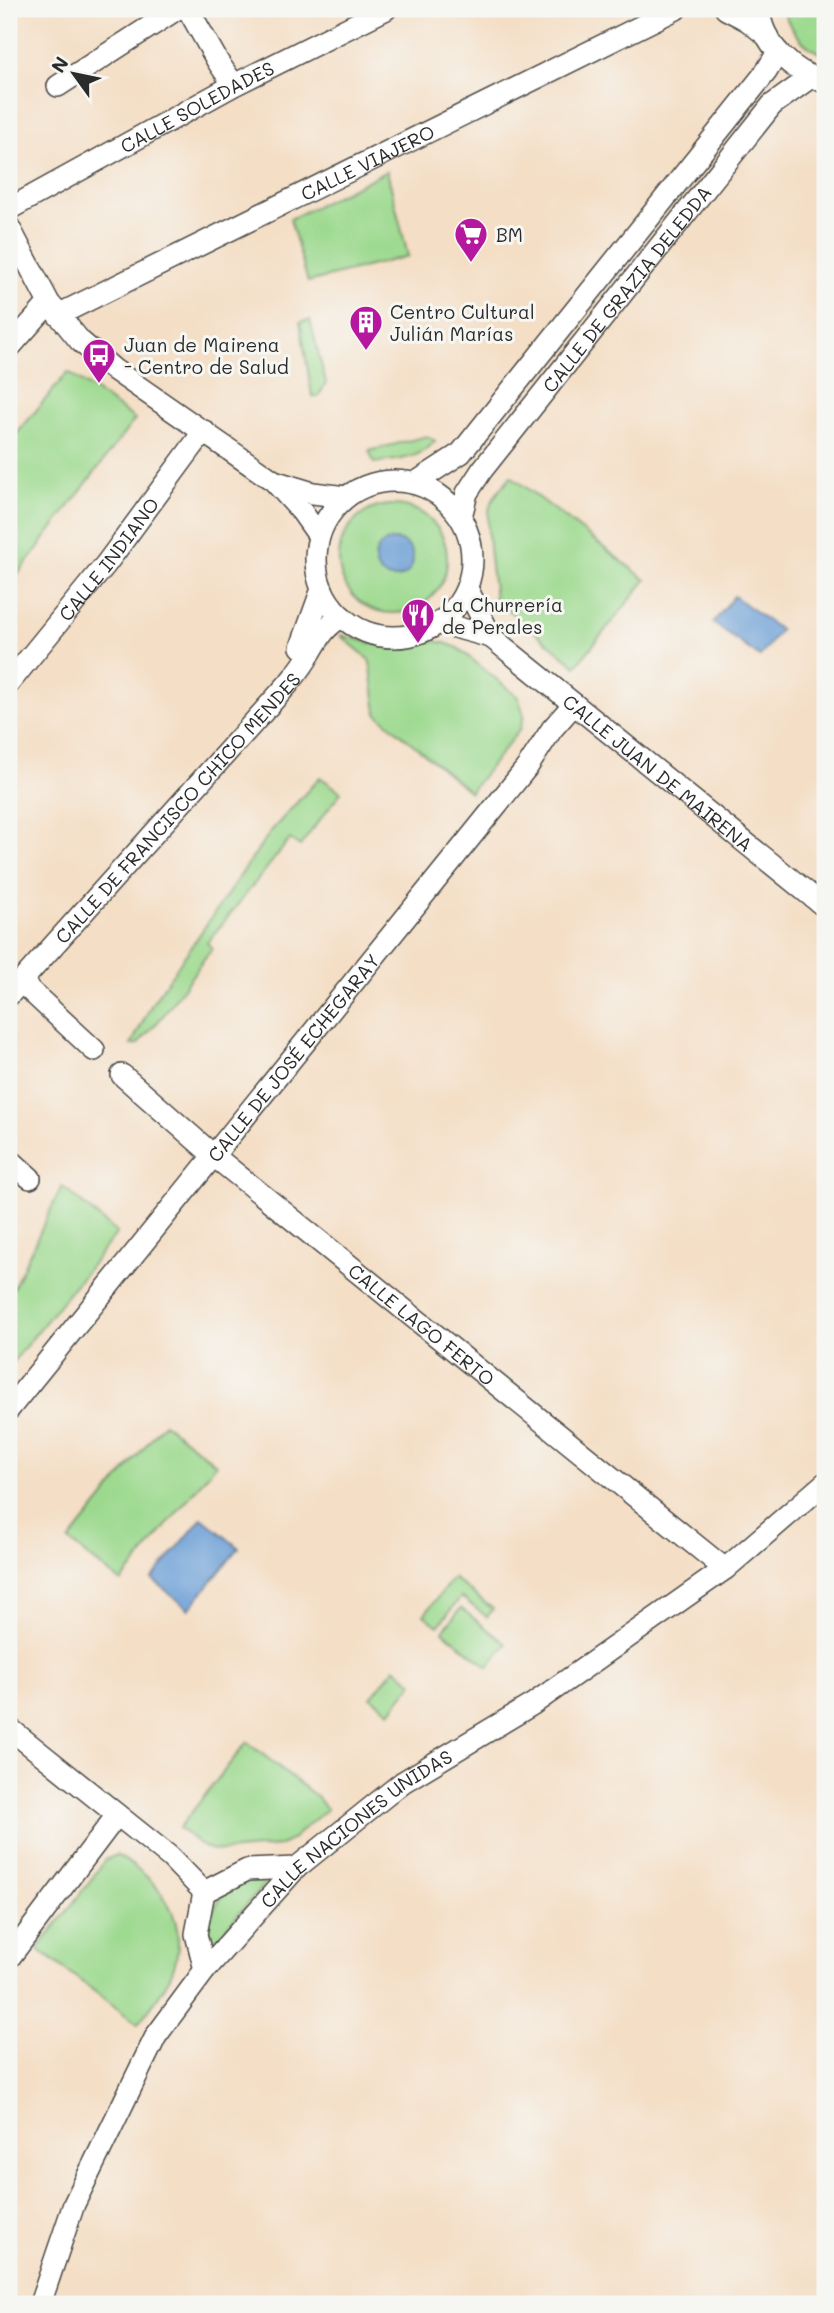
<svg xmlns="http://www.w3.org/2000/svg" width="834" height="2313" font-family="Mali,sans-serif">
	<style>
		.green { fill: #9cd98e; stroke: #64825c; stroke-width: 2 }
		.water { fill: #699dd5; stroke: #4a6480; stroke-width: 2 }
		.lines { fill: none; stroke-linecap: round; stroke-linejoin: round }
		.minor-casing { stroke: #494642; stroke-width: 24 }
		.minor { stroke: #fff; stroke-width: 21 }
		.labels { text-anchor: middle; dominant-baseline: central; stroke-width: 6; stroke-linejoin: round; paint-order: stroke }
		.street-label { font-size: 19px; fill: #2b2b2b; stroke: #f6f6f2 }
		.poi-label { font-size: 19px; fill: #2b2b2b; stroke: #f6f6f2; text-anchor: start }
	</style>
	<rect width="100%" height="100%" fill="#f6f6f2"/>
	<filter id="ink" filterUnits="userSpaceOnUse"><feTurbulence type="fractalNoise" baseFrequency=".0143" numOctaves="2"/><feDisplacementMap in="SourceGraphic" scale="14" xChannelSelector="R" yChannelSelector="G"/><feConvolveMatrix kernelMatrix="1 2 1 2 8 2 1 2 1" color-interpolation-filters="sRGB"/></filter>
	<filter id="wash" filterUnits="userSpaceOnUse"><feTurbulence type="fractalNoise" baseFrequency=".00686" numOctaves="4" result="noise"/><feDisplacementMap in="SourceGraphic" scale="28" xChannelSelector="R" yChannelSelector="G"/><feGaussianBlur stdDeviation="1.57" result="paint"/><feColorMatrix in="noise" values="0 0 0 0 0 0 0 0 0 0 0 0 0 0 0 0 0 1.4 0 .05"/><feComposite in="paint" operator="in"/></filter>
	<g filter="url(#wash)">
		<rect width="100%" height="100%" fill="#f4dec5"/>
		<path class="green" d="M782 9H825V55C803 48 791 30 782 9Z
			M387 171 408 256 308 282 290 219Z
			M310 320 326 383 318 397 312 396 300 322Z
			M68 372 135 419 9 586V443Z
			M427 436 435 441C417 461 398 459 374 463L369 451Z
			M511 476 646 580 576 666 495 599C493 577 483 523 491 503 495 494 505 484 511 476Z
			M339 559a54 54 0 1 1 108 0a54 54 0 1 1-108 0Z
			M340 635 384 646 430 640 445 643 458 648 518 697 524 715 520 729 470 792 377 714 370 660Z
			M320 777 341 792 300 846 290 839 207 943 212 948 162 1017 138 1044 131 1045 153 1002 271 831Z
			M62 1186 117 1233 9 1367V1297Z
			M164 1423 216 1464 121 1582 69 1541Z
			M453 1578 493 1609 487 1617 461 1597 438 1626 424 1615Z
			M461 1608 506 1644 488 1667 443 1631Z
			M395 1668 413 1683 390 1712 371 1697Z
			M247 1742 317 1797 327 1809 291 1840 279 1846 226 1851 214 1850 204 1847 179 1828Z
			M116 1855C158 1878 191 1919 173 1969 166 1989 150 2007 138 2024L38 1949 106 1860Z
			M261 1878 268 1880 212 1945C199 1910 228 1883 261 1878Z"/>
		<path class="water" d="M375 559a19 19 0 1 1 38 0a19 19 0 1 1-38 0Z
			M734 596 780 630 760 657 713 623Z
			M202 1518 239 1548 189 1609 152 1579Z"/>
	</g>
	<g filter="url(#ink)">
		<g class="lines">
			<defs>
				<g id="minor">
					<path d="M188 9 218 62 234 85"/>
					<path d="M726 9 747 20 767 36"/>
					<path d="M759 9C762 45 793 72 825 82"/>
					<path d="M58 86 177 9"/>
					<path id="s1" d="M9 209 234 85 386 9"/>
					<path d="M9 227 49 303 80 341 113 369 274 481 302 512 319 536"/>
					<path id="s2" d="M58 315 676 9"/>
					<path d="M9 348 49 303"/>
					<circle cx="394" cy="559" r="78"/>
					<path d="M277 482 313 493 346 497"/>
					<path d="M415 483 461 453 766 72 778 52"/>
					<path id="s3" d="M461 517 467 493 482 470 772 105 811 77"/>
					<path d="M467 588 491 637"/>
					<path id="s4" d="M440 623 491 637 825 907"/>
					<path d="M301 647 322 589"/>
					<path id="s5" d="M9 683 106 564 204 431"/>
					<path d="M21 982 94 1050"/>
					<path id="s6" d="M9 995 289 683C296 674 304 665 309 655 319 639 324 626 342 617"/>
					<path id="s7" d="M122 1075 214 1156 725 1569"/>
					<path d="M9 1159 30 1178"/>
					<path id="s8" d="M9 1409 528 766 552 729 574 704"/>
					<path d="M9 1728 170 1857 204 1892"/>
					<path d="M9 1958 117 1815"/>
					<path d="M205 1970 196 1934 204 1892 247 1870 296 1868"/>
					<path id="s9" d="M40 2304 74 2204 156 2036 205 1970 296 1868 403 1782 533 1704 725 1569 825 1483"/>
				</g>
			</defs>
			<use href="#minor" class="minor-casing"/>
			<use href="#minor" class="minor"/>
		</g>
	</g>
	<defs>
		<symbol id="supermarket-pin" viewBox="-11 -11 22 30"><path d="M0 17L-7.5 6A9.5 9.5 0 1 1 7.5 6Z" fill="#b5179e" stroke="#f6f6f2"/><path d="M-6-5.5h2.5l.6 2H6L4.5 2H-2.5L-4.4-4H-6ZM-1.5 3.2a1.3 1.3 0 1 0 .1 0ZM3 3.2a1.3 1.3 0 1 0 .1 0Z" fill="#fff"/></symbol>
		<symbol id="building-pin" viewBox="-11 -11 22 30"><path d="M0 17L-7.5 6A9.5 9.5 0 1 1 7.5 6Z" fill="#b5179e" stroke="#f6f6f2"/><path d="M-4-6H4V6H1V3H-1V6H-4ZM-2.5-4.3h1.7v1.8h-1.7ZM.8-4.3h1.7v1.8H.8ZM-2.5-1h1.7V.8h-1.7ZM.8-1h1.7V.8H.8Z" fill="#fff"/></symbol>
		<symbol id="bus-pin" viewBox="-11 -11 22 30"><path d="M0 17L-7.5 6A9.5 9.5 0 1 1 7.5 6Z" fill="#b5179e" stroke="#f6f6f2"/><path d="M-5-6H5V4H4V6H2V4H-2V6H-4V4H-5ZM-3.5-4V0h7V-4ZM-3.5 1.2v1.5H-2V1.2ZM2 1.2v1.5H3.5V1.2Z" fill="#fff"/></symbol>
		<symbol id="restaurant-pin" viewBox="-11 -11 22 30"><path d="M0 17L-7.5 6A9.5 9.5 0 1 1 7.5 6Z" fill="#b5179e" stroke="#f6f6f2"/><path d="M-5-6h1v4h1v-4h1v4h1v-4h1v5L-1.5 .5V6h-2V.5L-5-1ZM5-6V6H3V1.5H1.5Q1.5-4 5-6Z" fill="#fff"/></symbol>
	</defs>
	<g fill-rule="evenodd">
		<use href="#supermarket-pin" x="452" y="215" width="38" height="52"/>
		<use href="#building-pin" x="347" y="303" width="38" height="52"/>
		<use href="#bus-pin" x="80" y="336" width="38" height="52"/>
		<use href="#restaurant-pin" x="399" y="596" width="38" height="52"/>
	</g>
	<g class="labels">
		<g class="street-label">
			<text stroke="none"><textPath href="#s1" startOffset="214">CALLE SOLEDADES</textPath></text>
			<text stroke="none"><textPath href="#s2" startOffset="345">CALLE VIAJERO</textPath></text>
			<text stroke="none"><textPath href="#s3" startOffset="284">CALLE DE GRAZIA DELEDDA</textPath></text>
			<text stroke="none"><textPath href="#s5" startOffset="159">CALLE INDIANO</textPath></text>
			<text stroke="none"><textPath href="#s4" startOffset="268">CALLE JUAN DE MAIRENA</textPath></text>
			<text stroke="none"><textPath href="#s6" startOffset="252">CALLE DE FRANCISCO CHICO MENDES</textPath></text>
			<text stroke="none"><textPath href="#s8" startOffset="452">CALLE DE JOSÉ ECHEGARAY</textPath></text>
			<text stroke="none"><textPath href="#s7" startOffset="390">CALLE LAGO FERTO</textPath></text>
			<text stroke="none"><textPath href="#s9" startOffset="583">CALLE NACIONES UNIDAS</textPath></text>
		</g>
		<g class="poi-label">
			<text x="496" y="234">BM</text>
			<text x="390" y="311">Centro Cultural<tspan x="390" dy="22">Julián Marías</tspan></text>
			<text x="124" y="344">Juan de Mairena<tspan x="124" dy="22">- Centro de Salud</tspan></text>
			<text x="442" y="604">La Churrería<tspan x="442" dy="22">de Perales</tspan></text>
		</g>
	</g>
	<rect width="834" height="2313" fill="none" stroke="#f6f6f2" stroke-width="35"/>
	<g transform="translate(74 74) rotate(303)" stroke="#f6f6f2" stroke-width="5" paint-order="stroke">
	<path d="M0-5L12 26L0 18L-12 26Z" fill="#2b2b2b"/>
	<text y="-10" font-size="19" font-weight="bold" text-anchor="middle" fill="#2b2b2b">N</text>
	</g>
</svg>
